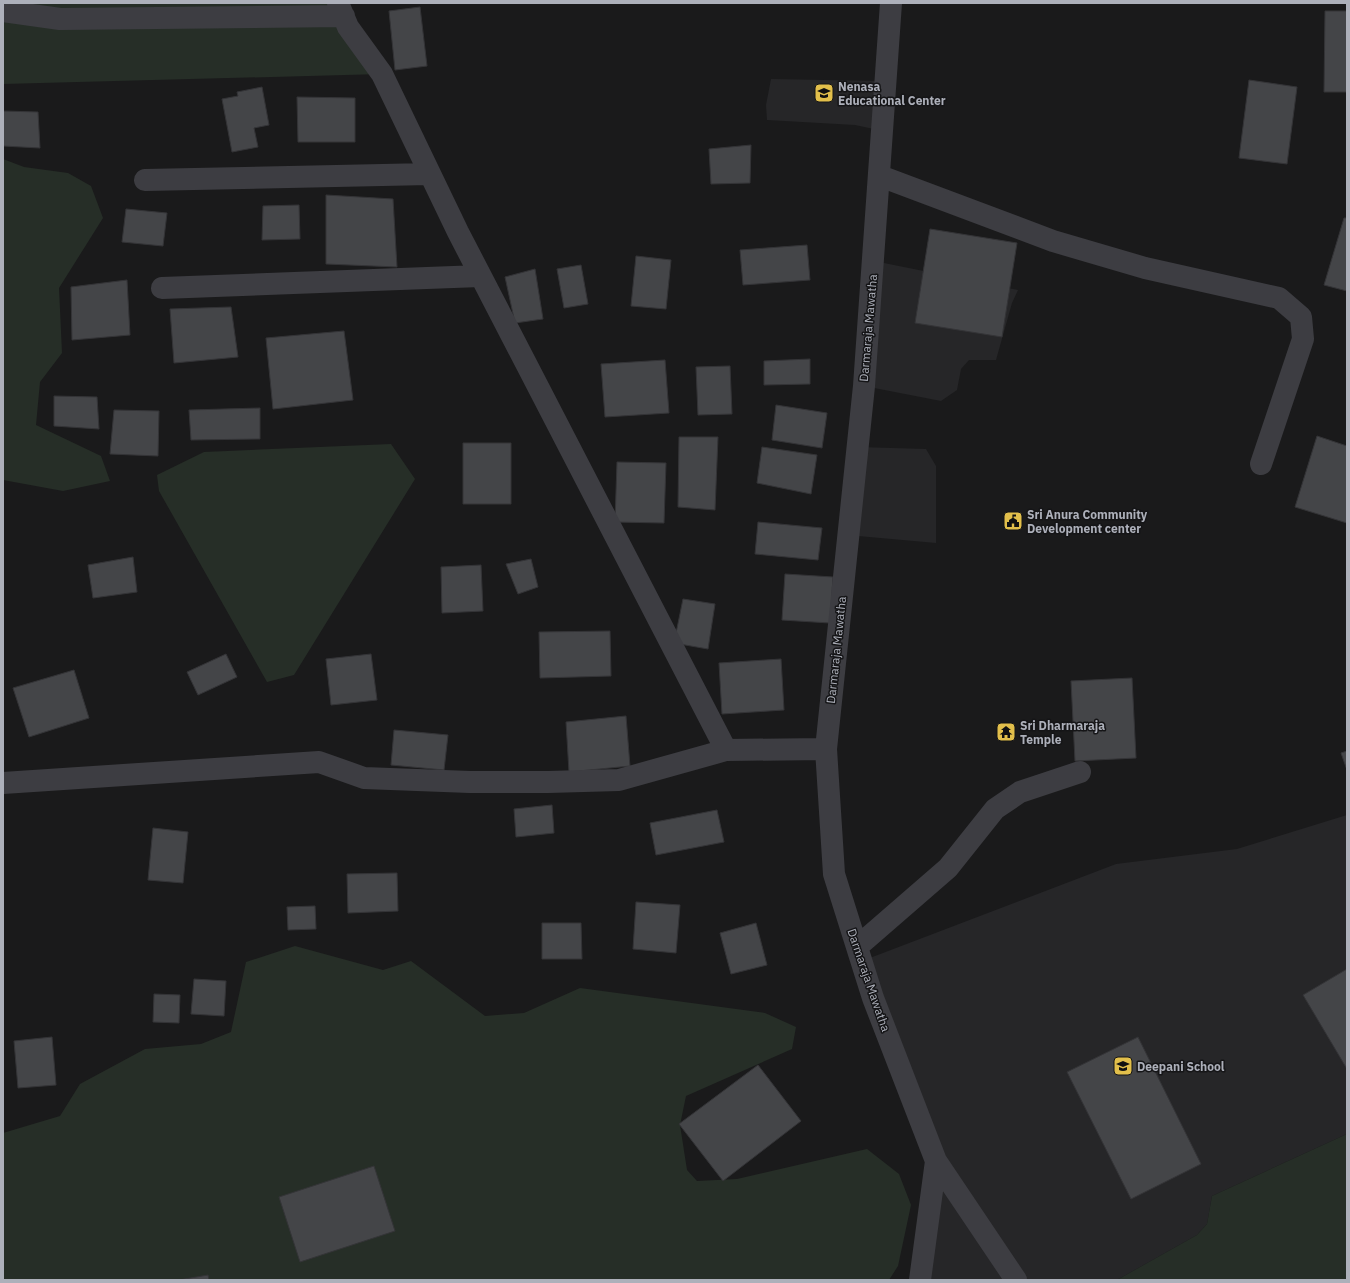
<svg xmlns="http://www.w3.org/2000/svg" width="1350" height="1283" font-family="'IBM Plex Sans',sans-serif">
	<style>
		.built { fill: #262628 }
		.green { fill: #262e27 }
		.building { fill: #444548; stroke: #343437 }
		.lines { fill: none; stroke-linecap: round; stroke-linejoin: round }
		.minor { stroke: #3d3d42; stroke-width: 22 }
		.labels { text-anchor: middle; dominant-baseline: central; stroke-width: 3; stroke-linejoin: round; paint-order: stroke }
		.poi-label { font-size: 12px; font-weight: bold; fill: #adb0ba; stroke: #151517; text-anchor: start }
		.street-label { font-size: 12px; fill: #adb0ba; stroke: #151517 }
	</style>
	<rect width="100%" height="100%" fill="#1a1a1b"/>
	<path class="built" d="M771 79 881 81 874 129 855 125 767 120 766 105Z
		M874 261 1018 290 1012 303 996 360H969L961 369 957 390 941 401 864 386Z
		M858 447 926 449 936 466V543L847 535Z
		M1347 815V1134L1212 1196 1207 1224 1197 1235 1117 1280H920L936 1161 862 961 1116 864 1237 849Z"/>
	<path class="green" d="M3 3H338L382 74 3 84Z
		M3 159 24 167 68 173 91 186 103 218 59 288 62 353 40 382 36 425 101 456 110 481 63 491 3 480Z
		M391 444 415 479 294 675 267 682 159 491 157 475 204 452Z
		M295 946 383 970 411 961 485 1016 524 1013 580 988 765 1013 796 1027 792 1049 686 1096 680 1125 687 1170 697 1181 737 1179 867 1149 899 1174 911 1205 898 1266 889 1280H3V1133L60 1116 80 1084 145 1049 201 1044 231 1032 246 962Z
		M1347 1134V1280H1117L1197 1235 1207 1224 1212 1196Z"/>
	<path class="building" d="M420 7 427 66 395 70 389 11Z
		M1325 11H1347V92H1324Z
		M1249 80 1297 87 1287 164 1239 158Z
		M262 87 269 125 254 128 258 147 232 152 222 99 238 96 237 92Z
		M297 97 355 98V142H298Z
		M3 111 38 112 40 148 3 146Z
		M751 145 750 183 711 184 709 149Z
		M326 195 393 199 397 267 326 264Z
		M299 205 300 239 262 240 263 206Z
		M126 209 167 213 163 246 122 242Z
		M1344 218H1347V291L1324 285Z
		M930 229 1017 243 1002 337 915 323Z
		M807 245 810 280 743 285 740 250Z
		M636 256 671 260 666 309 631 306Z
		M581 265 588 304 564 308 557 269Z
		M535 269 543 319 515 323 505 277Z
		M127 280 130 335 72 340 71 287Z
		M231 307 238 357 174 363 170 309Z
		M344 331 353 400 273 409 266 338Z
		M810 359V384L764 385V361Z
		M665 360 669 413 605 417 601 364Z
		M730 366 732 414 698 415 696 367Z
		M54 396 97 397 99 429 54 426Z
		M776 405 827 413 822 448 772 440Z
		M260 408V439L191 440 189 410Z
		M114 410 159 411 158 456 110 454Z
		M1317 436 1347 446V523L1295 507Z
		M679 437H718L715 510 678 507Z
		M463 443H511V504H463Z
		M762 447 817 455 811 494 757 483Z
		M617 462 666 463 664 523 615 522Z
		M758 522 822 528 818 560 755 554Z
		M133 557 137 592 93 598 88 565Z
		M531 559 538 587 518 594 506 564Z
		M481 565 483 611 442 613 441 567Z
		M785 574 833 577 830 623 782 620Z
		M683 599 715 604 708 649 674 643Z
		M610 631 611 676 540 678 539 632Z
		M226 654 237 677 198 695 187 672Z
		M371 654 377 700 331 705 326 659Z
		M781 659 784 710 722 714 719 663Z
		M74 670 89 718 29 737 13 688Z
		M1132 678 1136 758 1075 761 1071 681Z
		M626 716 630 766 569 772 566 722Z
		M394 730 448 735 444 770 391 765Z
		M1347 751V770L1341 753Z
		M552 805 554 833 516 837 514 809Z
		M717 810 724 842 656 855 650 823Z
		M153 828 188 832 183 883 148 880Z
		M397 873 398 911 348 913 347 874Z
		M636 902 680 905 676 953 633 949Z
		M315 906 316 929 288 930 287 907Z
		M542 923H581L582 959H542Z
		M756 923 767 965 731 974 720 933Z
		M1347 969V1069L1303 995Z
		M194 979 226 981 224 1016 191 1014Z
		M154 994 180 995 179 1023 153 1022Z
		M52 1037 56 1085 18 1088 14 1041Z
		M1138 1037 1201 1164 1131 1199 1067 1072Z
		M758 1065 801 1121 723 1181 679 1124Z
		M374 1166 395 1231 300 1262 279 1197Z
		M208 1275 209 1280H179Z"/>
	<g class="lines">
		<path class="minor" d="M338 3 348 27 382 74 458 232 726 750 826 749
			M891 3 864 386 826 749 834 874 873 998 936 1161 920 1280
			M3 11 60 19 344 16
			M880 176 1053 241 1145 268 1279 298 1301 317 1303 339 1261 464
			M145 180 429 174
			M162 288 480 276
			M3 783 319 762 364 778 470 782H548L619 780 726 750
			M857 947 948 868 995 809 1020 792 1080 772
			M936 1161 1016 1280"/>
	</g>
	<defs>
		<symbol id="university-square" viewBox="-11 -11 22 22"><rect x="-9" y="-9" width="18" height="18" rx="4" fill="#e2bf4b" stroke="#151517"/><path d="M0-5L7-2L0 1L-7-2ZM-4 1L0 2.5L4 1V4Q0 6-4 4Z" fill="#111"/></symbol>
		<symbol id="civic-square" viewBox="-11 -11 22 22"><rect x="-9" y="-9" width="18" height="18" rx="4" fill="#e2bf4b" stroke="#151517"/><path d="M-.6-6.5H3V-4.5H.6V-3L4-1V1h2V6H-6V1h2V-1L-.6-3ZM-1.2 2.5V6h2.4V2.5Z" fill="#111"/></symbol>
		<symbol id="temple-square" viewBox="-11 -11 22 22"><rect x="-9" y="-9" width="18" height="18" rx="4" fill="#e2bf4b" stroke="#151517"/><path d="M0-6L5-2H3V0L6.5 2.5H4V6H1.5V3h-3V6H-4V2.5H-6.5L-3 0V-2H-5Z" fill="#111"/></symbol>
		<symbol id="school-square" viewBox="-11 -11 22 22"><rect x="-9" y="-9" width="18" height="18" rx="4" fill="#e2bf4b" stroke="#151517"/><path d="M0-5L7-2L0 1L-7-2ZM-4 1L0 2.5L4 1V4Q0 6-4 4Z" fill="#111"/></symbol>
	</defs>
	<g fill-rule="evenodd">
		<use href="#university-square" x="813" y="82" width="22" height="22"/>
		<use href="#civic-square" x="1002" y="510" width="22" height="22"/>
		<use href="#temple-square" x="995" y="721" width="22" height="22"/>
		<use href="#school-square" x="1112" y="1055" width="22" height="22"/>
	</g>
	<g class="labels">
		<g class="poi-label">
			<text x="838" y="86">Nenasa<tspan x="838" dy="14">Educational Center</tspan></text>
			<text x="1027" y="514">Sri Anura Community<tspan x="1027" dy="14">Development center</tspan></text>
			<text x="1020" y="725">Sri Dharmaraja<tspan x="1020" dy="14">Temple</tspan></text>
			<text x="1137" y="1066">Deepani School</text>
		</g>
		<g class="street-label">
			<text transform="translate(868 328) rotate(-85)">Darmaraja Mawatha</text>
			<text transform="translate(836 650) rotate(-84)">Darmaraja Mawatha</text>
			<text transform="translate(869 980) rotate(71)">Darmaraja Mawatha</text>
		</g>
	</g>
	<rect width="1350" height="1283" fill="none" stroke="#adb0ba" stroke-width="8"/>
</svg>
